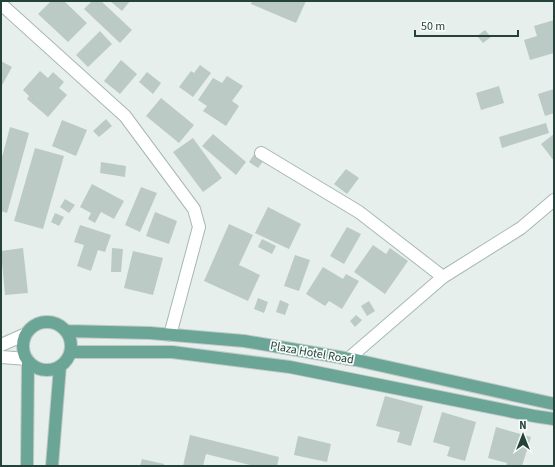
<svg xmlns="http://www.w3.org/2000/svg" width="555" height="467" font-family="'Source Sans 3',sans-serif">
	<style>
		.building { fill: #bbcac4 }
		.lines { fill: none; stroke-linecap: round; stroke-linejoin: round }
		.minor-casing { stroke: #a8b8b2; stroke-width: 14 }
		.primary-casing { stroke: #c2cac8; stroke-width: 14 }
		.minor { stroke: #fff; stroke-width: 12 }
		.primary { stroke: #6aa596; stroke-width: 12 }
		.labels { text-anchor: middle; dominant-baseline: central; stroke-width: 3.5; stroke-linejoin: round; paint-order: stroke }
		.street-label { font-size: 12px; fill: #24423a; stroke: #f7fbf9 }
	</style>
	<rect width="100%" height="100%" fill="#e6efeb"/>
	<path class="building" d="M51 1H64L87 23 68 42 38 14Z
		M92 1H101L132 30 120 43 84 9Z
		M110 1H130L122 11Z
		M252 1H306L296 23 251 4Z
		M554 20V53L530 60 524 40 537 36 534 26Z
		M485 30 491 37 483 43 477 36Z
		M100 31 112 44 88 67 76 55Z
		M121 60 137 74 120 94 104 81Z
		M1 61 12 67 1 87Z
		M200 65 211 73 193 97 179 87 191 71 194 73Z
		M40 71 48 78 53 72 64 82 59 88 67 95 48 117 27 99 29 96 23 90Z
		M147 72 161 83 153 94 139 82Z
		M227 76 243 86 232 101 239 106 226 126 203 111 207 106 198 100 213 78 222 83Z
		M499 86 504 103 481 110 476 93Z
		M554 89V113L545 116 538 94Z
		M161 98 194 125 179 143 146 116Z
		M106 119 112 126 99 137 93 131Z
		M62 120 87 130 76 156 52 146Z
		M546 123 549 133 502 148 499 137Z
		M10 127 29 133 7 213 1 211V161Z
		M213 134 246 162 236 175 202 146Z
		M554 134V161L541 144Z
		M193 138 222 178 203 192 173 152Z
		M35 148 64 156 43 229 14 221Z
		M255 153 264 160 258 168 249 162Z
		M101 162 126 166 125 177 100 173Z
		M346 169 359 178 347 194 334 184Z
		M92 184 124 201 114 219 101 212 95 223 88 219 91 213 80 207Z
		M141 187 157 193 140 232 125 225Z
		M65 199 75 205 69 213 60 207Z
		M268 207 301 224 289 249 255 233Z
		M155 212 177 221 169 244 146 236Z
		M55 213 64 217 59 226 51 222Z
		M229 224 253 235 239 265 260 275 248 301 204 281Z
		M80 225 111 235 105 252 98 250 91 271 77 266 84 245 74 242Z
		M347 227 361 234 344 264 330 256Z
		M262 239 276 246 272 254 258 247Z
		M373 245 386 254 390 248 408 261 385 294 354 272Z
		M23 248 28 293 5 295 1 251Z
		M112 248 123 249 121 272H111Z
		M133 251 163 258 153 295 124 288Z
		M295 255 310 260 299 291 284 286Z
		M323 267 343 279 346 274 359 281 342 309 329 301 325 306 306 294Z
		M258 298 268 302 264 313 254 309Z
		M280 300 289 304 285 315 276 312Z
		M369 301 375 311 367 316 361 306Z
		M356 315 362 320 355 327 350 321Z
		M385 396 423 406 411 446 397 442 400 432 376 426Z
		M442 412 476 422 465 461 447 456 450 447 433 442Z
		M496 427 531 437 522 466H506L507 463 488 458Z
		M190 435 279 457 277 466H254L206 454 203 466H183Z
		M298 436 331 444 327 462 294 455Z
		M142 459 164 464 163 466H140Z"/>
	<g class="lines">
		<defs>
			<path id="minor" d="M1 4 125 116 194 209 199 227 170 335
				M261 153 359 212 443 277
				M1 345 26 334
				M1 357 27 359
				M348 359 443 277 521 228 554 200"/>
			<path id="primary" d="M23 346a24 24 0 1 1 48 0a24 24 0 1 1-48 0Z
				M66 331 150 333 244 341 356 360 554 404
				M71 352H172L290 367 534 416 554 419
				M27 466 28 361
				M52 466 60 366"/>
		</defs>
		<use href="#minor" class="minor-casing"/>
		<use href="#primary" class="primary-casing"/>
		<use href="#minor" class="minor"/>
		<use href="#primary" class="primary"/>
	</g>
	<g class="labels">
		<g class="street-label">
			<text transform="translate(312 353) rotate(10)">Plaza Hotel Road</text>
		</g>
	</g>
	<rect width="555" height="467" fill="none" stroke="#24423a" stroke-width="4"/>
	<g transform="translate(523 435)" stroke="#f7fbf9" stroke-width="3" paint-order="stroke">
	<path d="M0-3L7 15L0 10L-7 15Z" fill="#24423a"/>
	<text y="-6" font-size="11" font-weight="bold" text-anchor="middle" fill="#24423a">N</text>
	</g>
	<path d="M415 30v6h103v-6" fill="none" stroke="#24423a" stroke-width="2"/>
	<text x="421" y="30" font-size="12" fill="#24423a" stroke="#f7fbf9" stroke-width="3" paint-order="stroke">50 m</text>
</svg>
